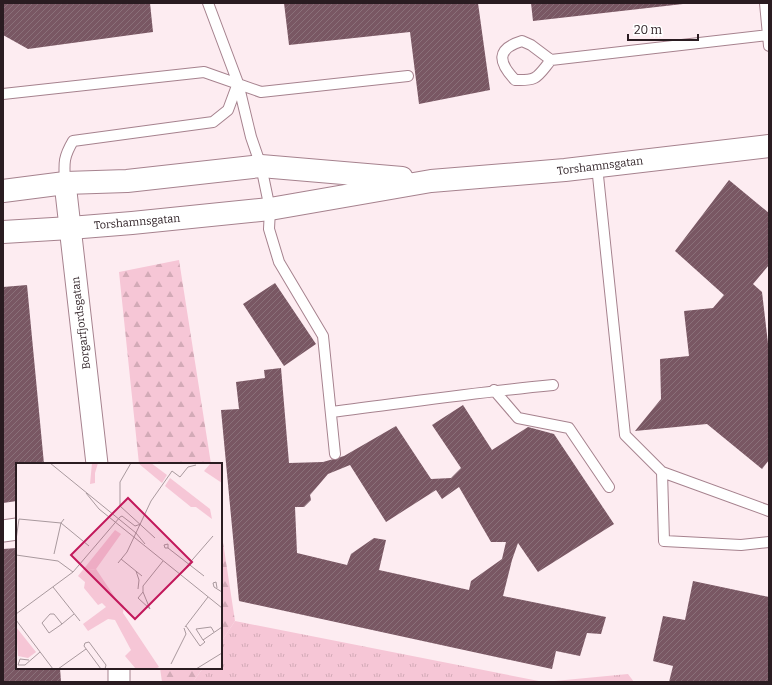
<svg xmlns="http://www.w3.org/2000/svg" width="772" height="685" font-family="Bitter,serif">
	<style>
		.forest { fill: url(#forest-firs) }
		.park { fill: url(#park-tufts) }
		.building { fill: url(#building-hatch); fill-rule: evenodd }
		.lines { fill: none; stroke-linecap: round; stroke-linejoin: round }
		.service-casing { stroke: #a6828e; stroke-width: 12 }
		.minor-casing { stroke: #a6828e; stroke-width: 23 }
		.tertiary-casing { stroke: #a6828e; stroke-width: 24 }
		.service { stroke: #fff; stroke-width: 10 }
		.minor { stroke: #fff; stroke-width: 21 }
		.tertiary { stroke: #fff; stroke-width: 22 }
		.labels { text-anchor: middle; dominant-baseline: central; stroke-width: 4; stroke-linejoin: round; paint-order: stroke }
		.street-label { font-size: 11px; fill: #2a1c21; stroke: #fff }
		.inset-road { fill: none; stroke: #a9999e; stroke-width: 1 }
		.view { fill: #c2185b; fill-opacity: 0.15; stroke: #c2185b; stroke-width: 2 }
		.inset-edge { fill: none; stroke: #2a1c21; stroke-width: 2 }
	</style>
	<defs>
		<pattern id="forest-firs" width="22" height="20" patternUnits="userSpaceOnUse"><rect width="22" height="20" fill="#f6c6d6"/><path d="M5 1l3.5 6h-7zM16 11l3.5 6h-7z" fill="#d3aab7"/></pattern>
		<pattern id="park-tufts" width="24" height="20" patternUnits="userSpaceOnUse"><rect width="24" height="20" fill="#f6c6d6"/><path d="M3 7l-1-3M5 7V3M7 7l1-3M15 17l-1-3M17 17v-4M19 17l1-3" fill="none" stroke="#d3aab7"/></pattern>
		<pattern id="building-hatch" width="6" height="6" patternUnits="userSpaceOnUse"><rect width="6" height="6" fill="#795763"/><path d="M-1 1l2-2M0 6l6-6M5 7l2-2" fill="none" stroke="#8a7079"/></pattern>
	</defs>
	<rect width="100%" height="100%" fill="#fdecf1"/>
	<path class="forest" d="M179 260 211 464H139L119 272Z
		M221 529 235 621 221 642Z
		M160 668H203L193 682H162Z"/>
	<path class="park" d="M235 621 544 682 628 674 634 682H193L203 668H221V642Z"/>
	<path class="building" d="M3 3H150L153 32 28 49 3 35Z
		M284 3H478L490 90 419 104 410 32 289 45Z
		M531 3H683V4L533 21Z
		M729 180 769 213V265L753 284 762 292 769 352V460L762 469 707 424 635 431 661 399 660 359 689 356 684 311 713 308 724 295 675 251Z
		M275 283 316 344 284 366 243 304Z
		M27 285 44 464H17V501L3 503V287Z
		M281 368 289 463 323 462 344 456 396 426 431 479 451 478 461 468 432 425 463 405 492 450 528 427 554 434 614 524 538 572 518 543 512 560 503 596 606 617 601 634 587 633 580 656 556 651 552 669 239 601 221 410 239 409 236 382 265 378 264 370ZM350 465 386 522 436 490 442 499 459 487 491 542H506L502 559 471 581 469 590 379 570 386 540 374 538 351 554 347 565 297 553 295 507H304L311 500 310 495 328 474Z
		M17 548V668H60L61 682H3V549Z
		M693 581 769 597V682H669L673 666 653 661 663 616 685 620Z"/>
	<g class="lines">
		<defs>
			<path id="service" d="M208 3 238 83 251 137 261 166 270 209 269 229 279 262 323 336 335 454
				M765 3 769 46
				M551 60C537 77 538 81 515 80 498 62 496 49 522 41L531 45 551 60 769 35
				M3 94 204 72 261 92 408 76
				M597 166 625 435 662 472 769 511
				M65 183C64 163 63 158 73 141L213 122 228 110 238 83
				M494 390 518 418 569 428 609 487
				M331 412C405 403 479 392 553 385
				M662 472 664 541 741 545 769 542"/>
			<path id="minor" d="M65 183 97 464
				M3 531 17 529
				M119 682V668"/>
			<path id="tertiary" d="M3 191 65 183 127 181 261 166 402 178
				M3 232 70 228 132 223 270 209 431 181 565 170 769 146"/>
		</defs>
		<use href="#service" class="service-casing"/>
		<use href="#minor" class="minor-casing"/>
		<use href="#tertiary" class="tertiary-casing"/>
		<use href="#service" class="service"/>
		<use href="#minor" class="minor"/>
		<use href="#tertiary" class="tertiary"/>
	</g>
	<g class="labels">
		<g class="street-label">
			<text transform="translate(600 166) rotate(-7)">Torshamnsgatan</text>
			<text transform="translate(137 222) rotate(-5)">Torshamnsgatan</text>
			<text transform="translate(81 323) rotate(-97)">Borgarfjordsgatan</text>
		</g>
	</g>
	<g transform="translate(16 463)">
		<rect width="206" height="206" fill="#fdecf1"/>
		<path d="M76 0H82L79 10V20L74 21ZM122 0H135L151 12 146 20ZM195 0H206V20L188 8ZM154 15 194 46 196 56 180 44H175L149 23ZM99 67 105 71 80 106 66 108ZM0 164 20 189 12 195 2 193Z" fill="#f6c6d6"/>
		<path d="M80 106 100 136 108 143 107 150 143 204 139 206H120L109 193 115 187 99 157 92 156 72 168 67 161 90 144 86 140 82 142 68 125 69 119 62 113 66 108Z" fill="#f6c6d6"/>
		<path class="inset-road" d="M34 0 120 70 129 81M115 0 104 19V43L139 75M70 30 83 46 206 145M45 60 73 83M0 77 3 56 45 60M152 85H149L148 82 152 81V85L188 113M38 91 45 60 48 56M0 92 42 98 57 109M105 96 126 113M102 100 111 89 135 38 154 11 156 8 164 14 172 4 180 2M120 108 123 117 122 126M164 111 197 73M37 124 64 158M201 125 200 119 197 120 198 124 206 129M127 129 134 146 122 135 127 129V123L147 98M0 151 57 109 104 54 106 53 119 63 125 61M0 157 37 206M46 161 33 170 26 160 34 151H38L46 161 58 151M170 163 184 183 189 179 187 177 206 164M169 164 192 134M187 177 180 166 195 164 198 169M13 197 4 196 2 202H9L24 189M155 201 170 171 168 165M42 206 70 186M85 206 68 183 69 180 73 179 90 202 89 206M180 206 206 190"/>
		<path class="view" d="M112 35 176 99 119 156 55 92Z"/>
		<rect width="206" height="206" class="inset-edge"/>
	</g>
	<rect width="772" height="685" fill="none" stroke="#2a1c21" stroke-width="8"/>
	<path d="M628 34v6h70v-6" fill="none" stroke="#2a1c21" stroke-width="2"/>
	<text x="634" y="34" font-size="12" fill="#2a1c21" stroke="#ffffff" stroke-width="3" paint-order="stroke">20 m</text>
</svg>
